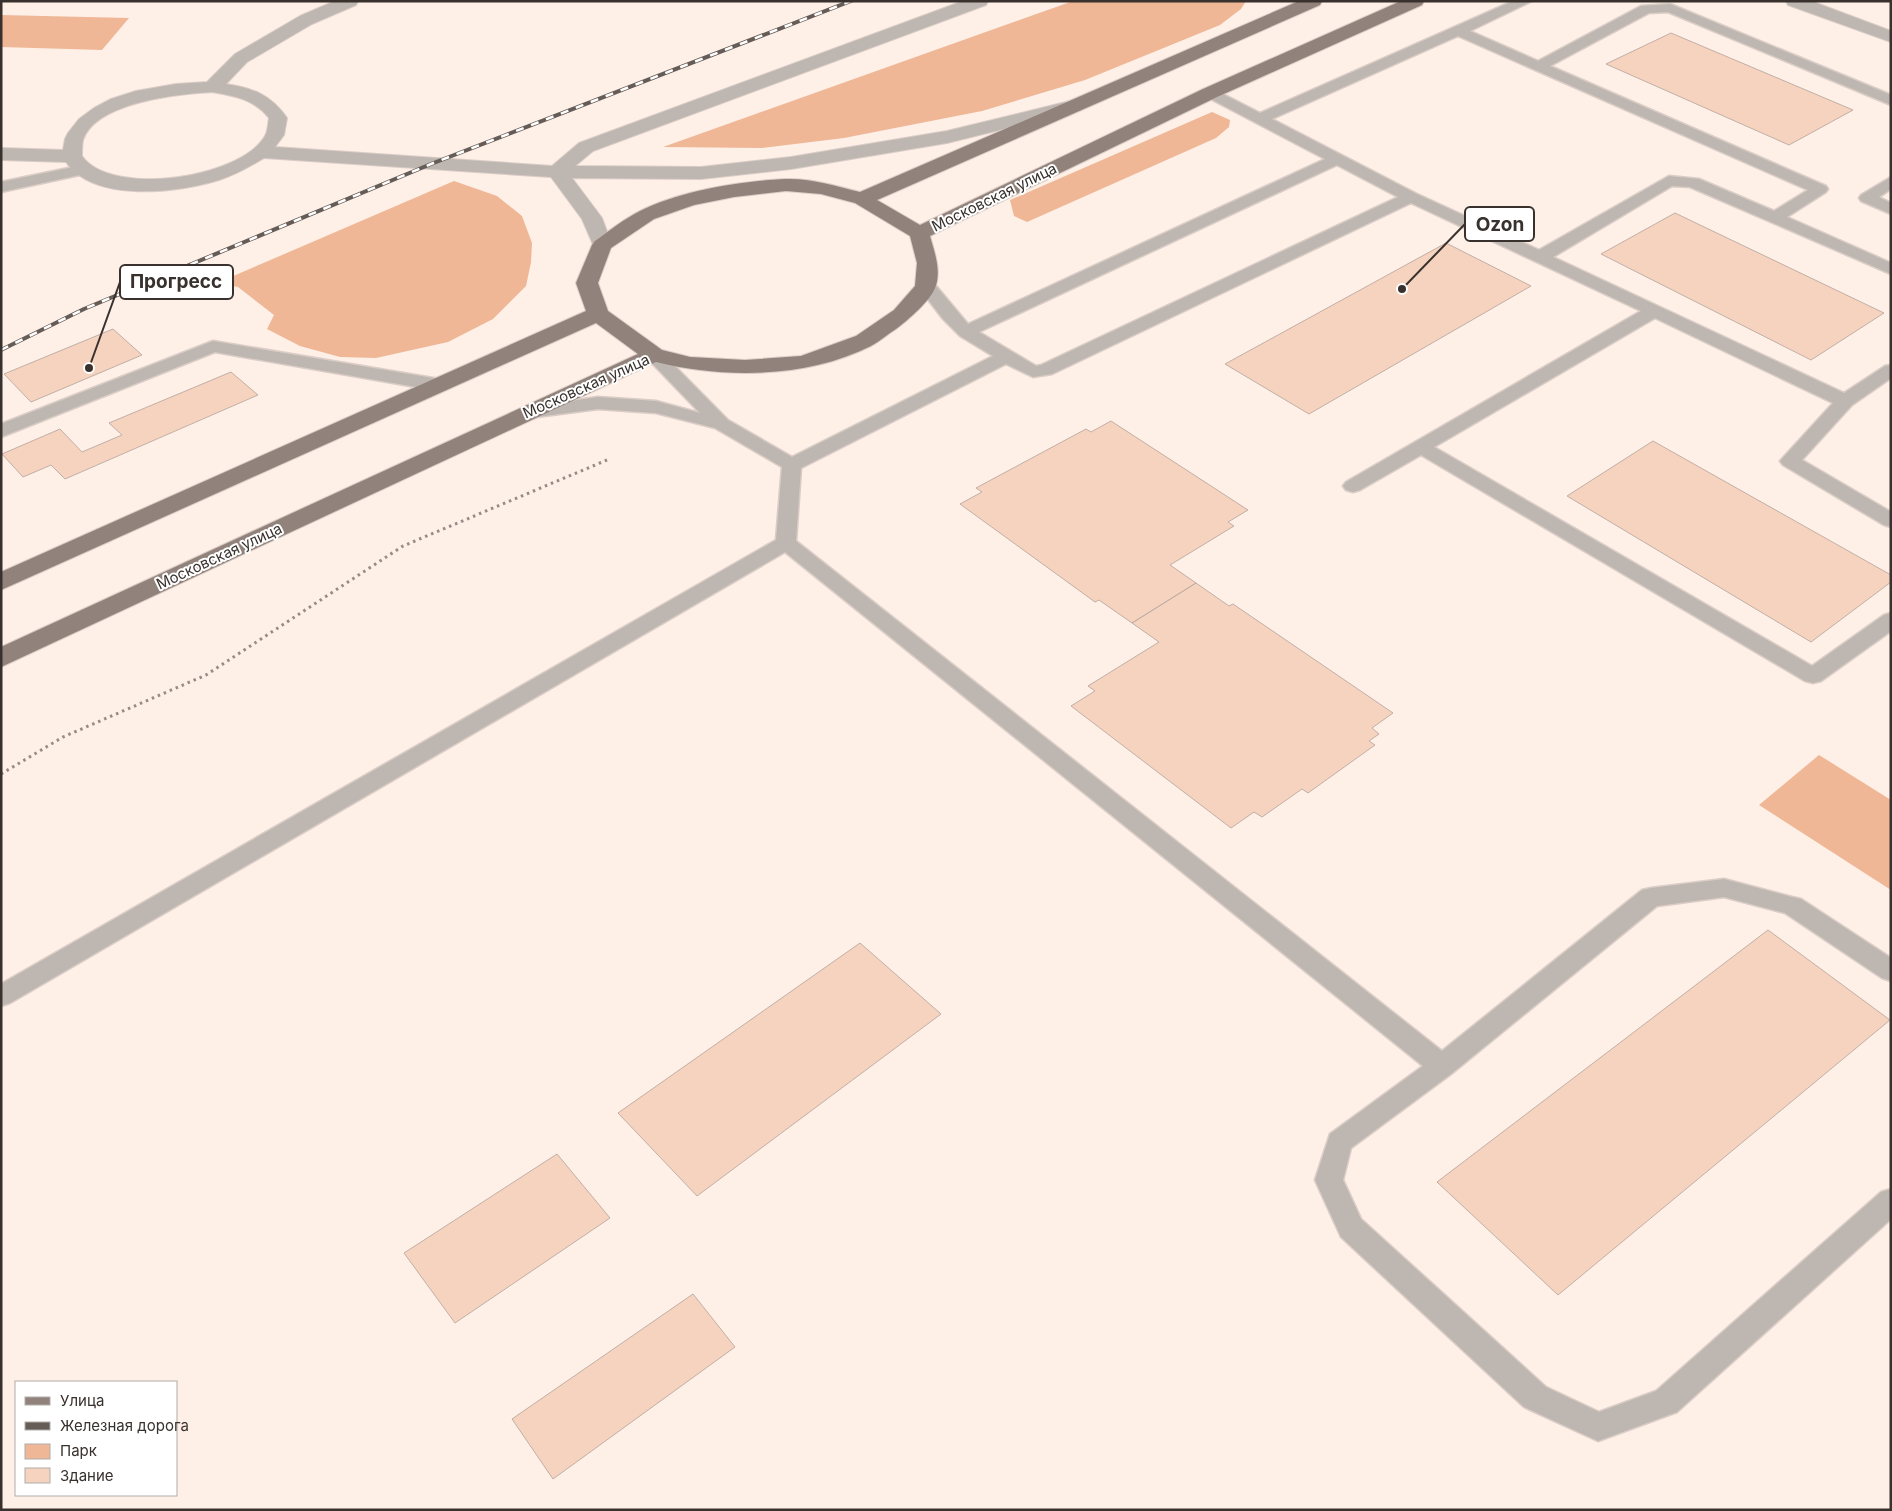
<svg xmlns="http://www.w3.org/2000/svg" width="1892" height="1511" font-family="Inter,sans-serif">
	<style>
		.green { fill: #efb796 }
		.building { fill: #f6d3bf; stroke: #c1afa5 }
		.lines { fill: none; stroke-linecap: round; stroke-linejoin: round }
		.lane-casing { stroke: #dacdc6; stroke-width: 3 }
		.street-casing { stroke: #dacdc6; stroke-width: 2 }
		.primary-casing { stroke: #dacdc6; stroke-width: 2 }
		.path { stroke: #968b86; stroke-width: 3; stroke-dasharray: 2.5 4; stroke-linecap: butt }
		.lane { fill: #beb6b1; fill-rule: evenodd }
		.street { fill: #beb6b1; fill-rule: evenodd }
		.primary { fill: #91837b; fill-rule: evenodd }
		.rail-casing { stroke: #655c57; stroke-width: 4 }
		.rail { stroke: #fff; stroke-width: 2.5; stroke-dasharray: 8; stroke-linecap: butt }
		.labels { text-anchor: middle; dominant-baseline: central; stroke-width: 4; stroke-linejoin: round; paint-order: stroke }
		.far-street-label { font-size: 15px; fill: #38312d; stroke: #fff }
		.leader { fill: none; stroke: #38312d; stroke-width: 2 }
		.callout-dot { fill: #38312d; stroke: #fff; stroke-width: 2 }
		.callout { fill: #fff; stroke: #38312d; stroke-width: 2 }
		.callout-label { font-size: 19px; text-anchor: middle; font-weight: bold; fill: #38312d }
	</style>
	<rect width="100%" height="100%" fill="#feefe7"/>
	<path class="green" d="M1073 1H1246L1241 9 1220 25 1085 80 982 111 844 138 761 148 663 147Z
		M1 15 129 18 102 50 1 47Z
		M1212 112 1230 120 1229 127 1216 138 1027 222 1014 216 1010 200Z
		M454 181 497 196 522 216 532 243 531 262 526 286 493 319 448 342 376 358 340 357 300 346 267 329 274 315 238 287 217 283Z
		M1819 755 1891 800V890L1759 805Z"/>
	<path class="building" d="M1671 33 1853 110 1789 145 1606 64Z
		M1675 213 1884 313 1811 360 1601 254Z
		M1446 243 1531 286 1309 414 1225 364Z
		M113 329 142 355 31 402 4 374Z
		M231 372 258 395 65 479 51 465 23 477 2 454 60 429 82 452 122 435 109 423Z
		M1111 421 1248 510 1228 522 1234 526 1170 565 1196 583 1132 623 1099 600 1095 602 960 504 982 492 976 488 1086 429 1091 432Z
		M1653 441 1891 575V582L1811 642 1567 496Z
		M1196 583 1229 606 1233 604 1393 713 1372 728 1379 734 1369 741 1375 745 1308 793 1302 789 1262 817 1254 812 1231 828 1071 706 1095 691 1088 686 1159 642 1132 623Z
		M1768 930 1890 1020 1558 1295 1437 1182Z
		M860 943 941 1014 697 1196 618 1113Z
		M557 1154 610 1218 455 1323 404 1253Z
		M693 1294 735 1347 553 1479 512 1419Z"/>
	<g class="lines">
		<defs>
			<path id="lane" d="M1513 1H1532L1470 31 1538 61 1641 6 1670 4 1891 95V105L1668 12 1649 13 1550 66 1826 186 1828 189 1826 192 1787 217 1891 263V274L1690 187 1672 186 1553 257 1844 393 1885 366 1891 365V378L1852 405 1802 460 1891 512V527L1884 525 1783 465 1780 461 1833 403 1655 318 1434 447 1812 666 1884 615 1891 613V631L1821 681 1813 683 1805 681 1421 455 1360 490 1353 492 1346 490 1343 486 1346 482 1641 311 1411 203 1052 374 1033 377 1006 364 801 468 796 541 1442 1051 1642 890 1651 888 1724 879 1792 897 1801 899 1891 958V981L1882 978 1785 913 1724 897 1657 906 1451 1074 1351 1148 1343 1180 1361 1219 1546 1387 1599 1412 1656 1391 1881 1192 1891 1189V1219L1677 1412 1598 1441 1524 1407 1341 1237 1315 1180 1330 1134 1423 1066 785 552 10 1003 1 1006V984L776 540 782 467 715 428 656 413 598 409 529 418 522 416 520 412 522 408 598 397 656 401 700 413 648 359 645 355 648 351H660L728 420 792 457 993 356 960 336 943 319 917 285 920 281H932L968 324 1325 159 1205 96 1202 93 1205 90H1215L1260 113ZM1458 36 1808 190 1774 211 1699 179 1669 176 1539 250 1417 194 1272 119ZM1337 165 1398 197 1041 365 1036 366 979 332Z
				M83 165 89 167 91 170 89 173 1 192V182Z
				M1891 177V189L1879 197 1891 203V214L1861 201 1859 198 1861 195Z
				M213 341 439 379 445 381 448 385 445 389 439 391 215 352 1 437V424Z"/>
			<path id="street" d="M335 1H358L356 5 312 24 247 62 226 84C253 88 271 95 287 118L284 135 275 147 552 166 579 143 963 1H988L986 5 593 151 575 166 701 167 791 157 947 131 1074 100 1081 102 1083 106 1081 110 947 143 791 169 701 179 572 178 602 218 612 245 609 249 602 251 595 249 582 219 551 177 264 158C249 167 235 175 219 180 177 193 94 203 66 162L1 160V148L63 150 65 139 68 133 79 119 94 108 111 99 136 91 176 84 207 82 235 54 300 16ZM212 92C235 96 254 99 269 118 268 123 268 129 266 134 245 178 111 198 82 156 82 151 82 145 83 140 96 102 178 94 212 92Z
				M1786 1H1811L1891 31V42L1788 5Z"/>
			<path id="primary" d="M1299 1H1322L1320 5 877 200 920 225 1203 89 1401 1H1424L1422 5 1217 97 930 236C934 251 942 271 935 288 930 301 908 320 896 329 888 334 880 341 871 346 807 378 725 379 656 362L1 667V647L638 354 596 323 1 590V572L586 311 576 283 592 245 595 241C609 231 624 219 640 211 679 191 741 181 785 179 811 178 836 186 860 192ZM786 191 821 194 855 203 910 236 917 263 915 286 894 310 856 336 801 356 745 360 690 357 662 350 608 311 598 283 611 248 654 219 694 205 734 197Z"/>
		</defs>
		<use href="#lane" class="lane-casing"/>
		<use href="#street" class="street-casing"/>
		<use href="#primary" class="primary-casing"/>
		<path class="path" d="M1 774 63 737 206 675 403 546 607 460"/>
		<use href="#lane" class="lane"/>
		<use href="#street" class="street"/>
		<use href="#primary" class="primary"/>
		<defs>
			<path id="rail" d="M1 350 84 309 431 164 851 1"/>
		</defs>
		<use href="#rail" class="rail-casing"/>
		<use href="#rail" class="rail"/>
	</g>
	<g class="labels">
		<g class="far-street-label">
			<text transform="translate(994 197) rotate(-26)">Московская улица</text>
			<text transform="translate(586 386) rotate(-24)">Московская улица</text>
			<text transform="translate(219 556) rotate(-25)">Московская улица</text>
		</g>
	</g>
	<path class="leader" d="M1402 289L1465 224M89 368L120 282"/>
	<g class="callout-dot">
		<circle cx="1402" cy="289" r="5"/>
		<circle cx="89" cy="368" r="5"/>
	</g>
	<g class="callout">
		<rect x="1465" y="207" width="69" height="34" rx="5"/>
		<rect x="120" y="265" width="113" height="34" rx="5"/>
	</g>
	<g class="callout-label">
		<text x="1500" y="231">Ozon</text>
		<text x="176" y="288">Прогресс</text>
	</g>
	<rect width="1892" height="1511" fill="none" stroke="#38312d" stroke-width="5"/>
	<rect x="15" y="1381" width="162" height="115" fill="#ffffff" stroke="#afadab"/>
	<rect x="25" y="1397" width="25" height="8" fill="#91837b" stroke="#afadab"/>
	<text x="60" y="1406" font-size="15" fill="#38312d">Улица</text>
	<rect x="25" y="1422" width="25" height="8" fill="#655c57" stroke="#afadab"/>
	<text x="60" y="1431" font-size="15" fill="#38312d">Железная дорога</text>
	<rect x="25" y="1444" width="25" height="15" fill="#efb796" stroke="#afadab"/>
	<text x="60" y="1456" font-size="15" fill="#38312d">Парк</text>
	<rect x="25" y="1468" width="25" height="15" fill="#f6d3bf" stroke="#afadab"/>
	<text x="60" y="1481" font-size="15" fill="#38312d">Здание</text>
</svg>
